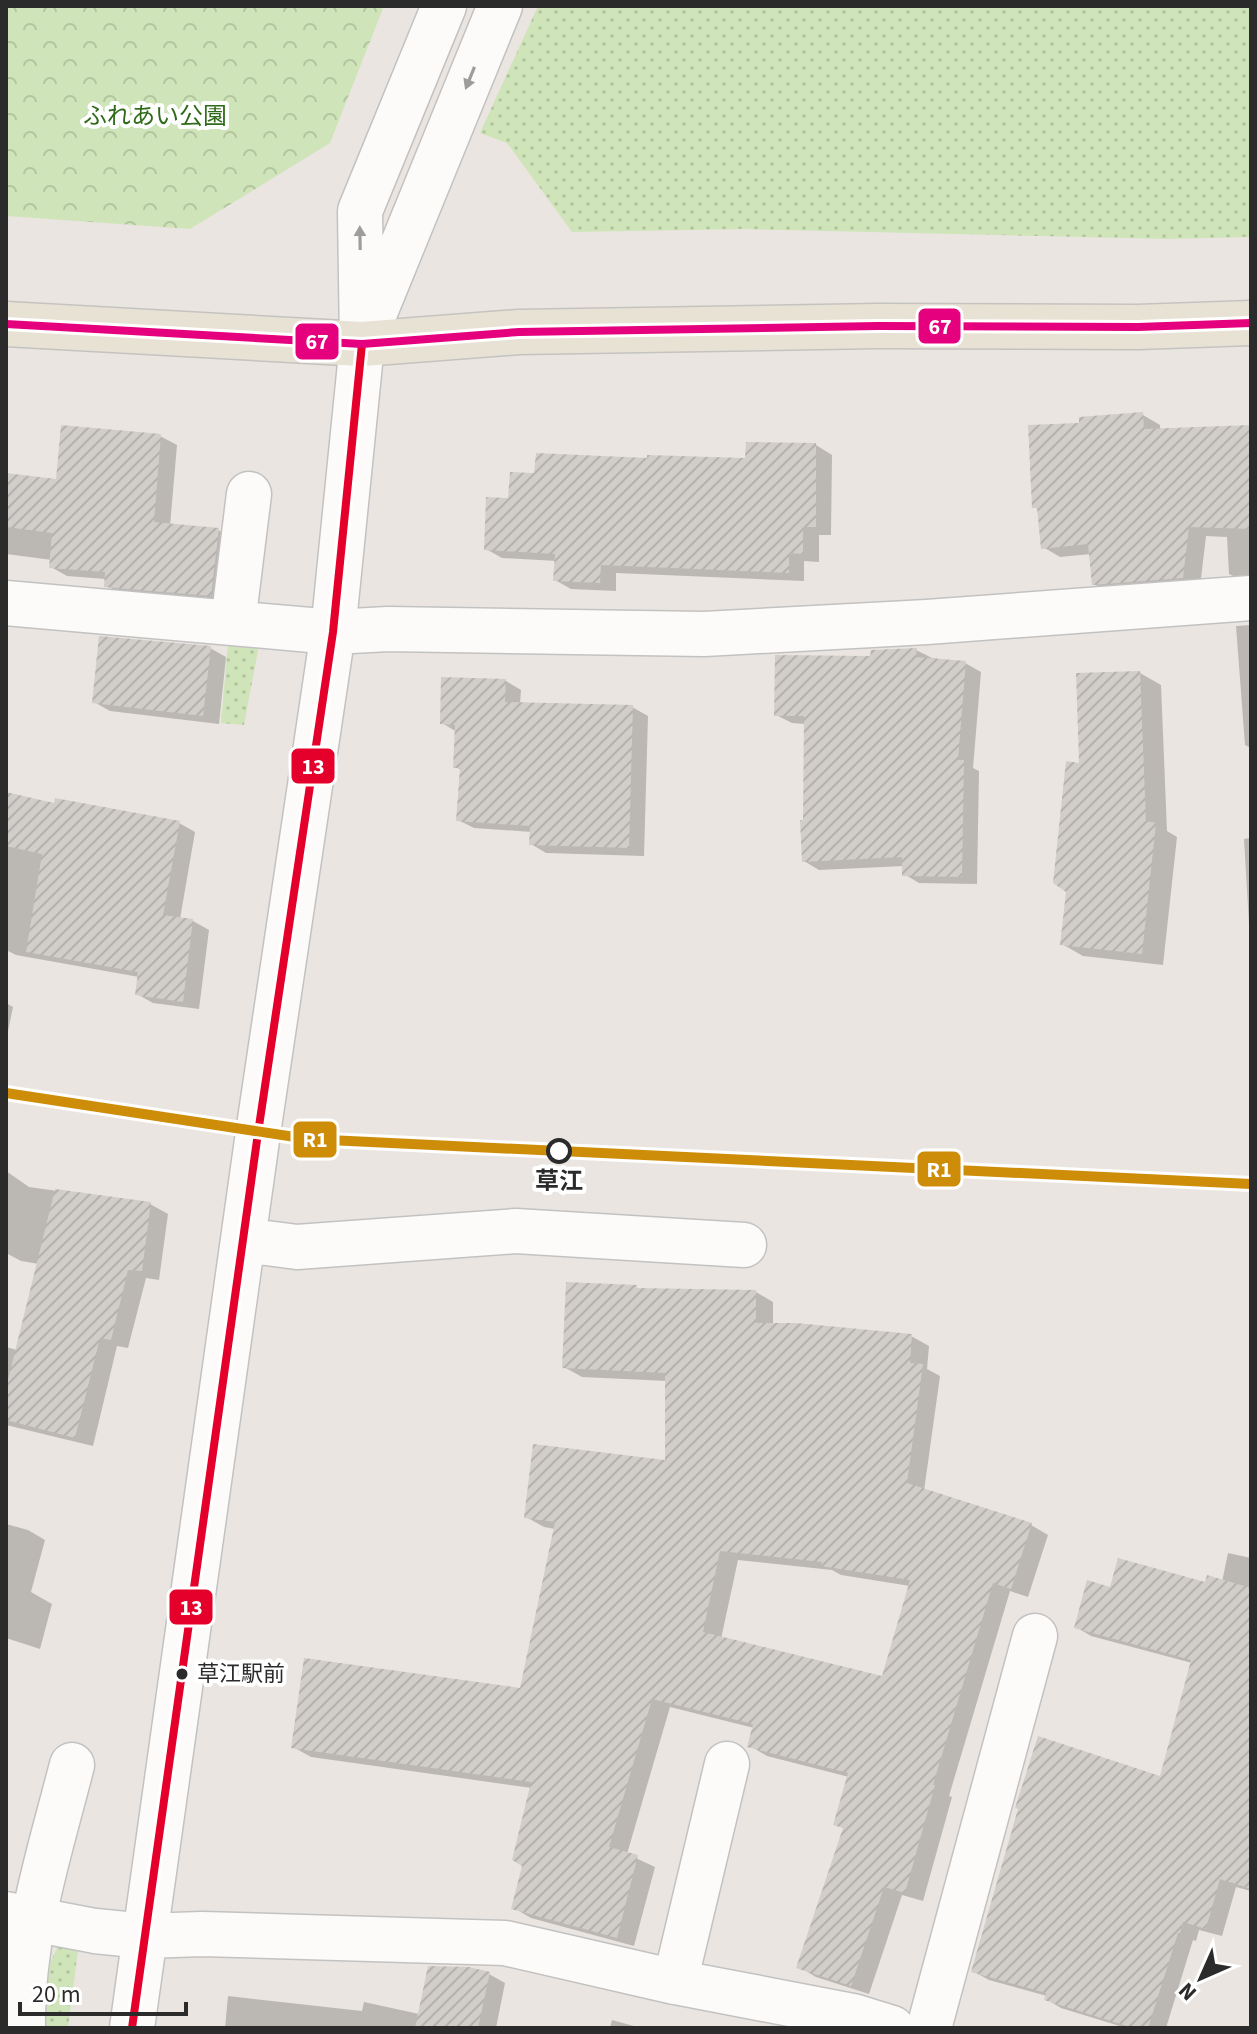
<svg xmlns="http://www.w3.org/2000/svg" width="1257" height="2034" font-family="'Source Sans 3','Noto Sans JP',sans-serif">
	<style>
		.grass { fill: url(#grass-dots) }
		.park { fill: url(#park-crowns) }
		.shadow { fill: #0003; fill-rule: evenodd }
		.building { fill: url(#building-hatch); fill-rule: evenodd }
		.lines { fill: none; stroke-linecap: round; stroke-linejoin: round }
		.minor-casing { stroke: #c3c2c2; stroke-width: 47 }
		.major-casing { stroke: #c5c3c1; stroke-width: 47 }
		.minor { stroke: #fcfbfa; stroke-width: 44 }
		.major { stroke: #e7e2d4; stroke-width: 44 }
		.bus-1-casing { stroke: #fff; stroke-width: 14 }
		.bus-2-casing { stroke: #fff; stroke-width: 14 }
		.bus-1 { stroke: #e4002b; stroke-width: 8 }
		.bus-2 { stroke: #e5007d; stroke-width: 8 }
		.rail-1-casing { stroke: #fff; stroke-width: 16 }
		.rail-1 { stroke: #ce8d09; stroke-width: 10 }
		.oneway { fill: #9e9d9d }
		.stop-dot { fill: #fff; stroke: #2b2b2b; stroke-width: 4 }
		.bus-dot { fill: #2b2b2b; stroke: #fff; stroke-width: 3 }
		.labels { text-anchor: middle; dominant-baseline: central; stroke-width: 8; stroke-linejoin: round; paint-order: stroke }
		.bus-label { font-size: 22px; fill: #2b2b2b; stroke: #fff; text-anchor: start }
		.park-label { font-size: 24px; fill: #306b19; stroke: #fff }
		.stop-label { font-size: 24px; font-weight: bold; fill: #2b2b2b; stroke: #fff }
		.line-badge { stroke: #fff; stroke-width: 3 }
		.badge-label { font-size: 22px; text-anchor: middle; font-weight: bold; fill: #fff }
	</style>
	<defs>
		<pattern id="grass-dots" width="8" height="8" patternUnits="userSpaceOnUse" patternTransform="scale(2)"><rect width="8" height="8" fill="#cfe5b9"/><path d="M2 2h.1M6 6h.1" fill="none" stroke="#b2c59f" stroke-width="1.8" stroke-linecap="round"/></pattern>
		<pattern id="park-crowns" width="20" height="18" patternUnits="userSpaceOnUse" patternTransform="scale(2)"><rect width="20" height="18" fill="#cfe5b9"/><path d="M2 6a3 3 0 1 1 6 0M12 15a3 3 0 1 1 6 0" fill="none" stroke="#b2c59f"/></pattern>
		<pattern id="building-hatch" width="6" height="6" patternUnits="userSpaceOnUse" patternTransform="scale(2)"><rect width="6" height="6" fill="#d1ceca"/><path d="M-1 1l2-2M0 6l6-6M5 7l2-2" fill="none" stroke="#b4b1ae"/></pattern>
	</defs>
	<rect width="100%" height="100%" fill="#eae5e0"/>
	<path class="grass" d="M538 6H1251V237L1167 239 744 229 572 232 507 143 480 133Z
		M228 643 259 645 244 725 221 723Z
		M59 1944 78 1950 68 2028H42L50 1963Z"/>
	<path class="park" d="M6 6H384L330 143 190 229 6 216Z"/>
	<path class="shadow" d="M1143 415 1160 425V430L1251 427V584L1229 574 1227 537 1206 536 1200 587 1111 594 1094 584 1091 554 1060 557 1043 547 1039 510 1034 507 1082 424Z
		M160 436 177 445 170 526 218 530 234 539 227 604 122 595 106 585V579L67 576 51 567 52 560 6 554V475L58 481Z
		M816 445 832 455 831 535H819V562L804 561V581L616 573V591L571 589 555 580 557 561 502 558 486 549 510 500 536 475 649 461 747 460Z
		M1251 625V748L1245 745 1236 626Z
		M210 648 226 657 219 724 110 711 94 702Z
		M916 650 932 658 965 663 981 672 973 768 979 771 977 884 919 883 904 874V866L819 870 804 861 805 724 792 723 776 715 872 658Z
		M1140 673 1161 685 1167 831 1177 837 1163 965 1083 956 1062 944 1081 765Z
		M506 681 521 690 520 704 632 707 648 716 644 856 546 853 531 844 532 832 474 828 458 820 461 770 456 767 457 732 442 723Z
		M6 794 56 805 179 823 195 832 180 919 193 921 209 930 199 1009 153 1003 137 994 139 977 16 955 6 950Z
		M1251 838V958L1244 839Z
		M6 1003 13 1007 6 1041Z
		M6 1171 29 1187 150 1204 168 1214 159 1280 146 1278 128 1348 117 1346 93 1446 6 1425V1347L17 1350 39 1264 21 1261 6 1253Z
		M636 1287 641 1290 756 1292 773 1302V1325L911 1336 929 1346 927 1369 940 1376 924 1491 1031 1525 1048 1535 1028 1597 1010 1591 949 1796 952 1797 923 1901 902 1895 869 1994 816 1977 799 1967 845 1829 836 1824 849 1777 767 1756 750 1746 754 1728 670 1707 627 1854 655 1867 634 1946 531 1918 514 1908 525 1865 532 1788 311 1757 293 1747 522 1690 555 1529 544 1527 526 1517 667 1463V1381L582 1377 564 1367ZM738 1560 832 1570 841 1575 910 1586 884 1678 721 1639Z
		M6 1524 28 1530 45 1540 31 1592 52 1604 40 1649 6 1638Z
		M1228 1553 1251 1558V1891L1236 1887 1222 1936 1199 1930 1196 1941 1193 1940 1166 2028H1126L1061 2008 1046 1999 1047 1996 989 1980 973 1971 1161 1778 1192 1663 1091 1636 1076 1627 1111 1589 1207 1585 1222 1582Z
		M489 1974 505 1983 496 2028H225L228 1996 362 2011 364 2002 419 2014Z
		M612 2020 641 2028H610Z"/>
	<path class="building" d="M1143 412 1144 429 1251 425V529L1189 527 1183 578 1092 585 1088 544 1041 549 1037 508H1032L1028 425 1079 423V417Z
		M61 425 161 434 154 522 219 528 211 596 104 587 105 572 49 568 52 533 6 527V473L56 479Z
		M746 442 816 443V527H803V554L789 553V573L601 565 600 583 553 581 555 554 484 550 486 497 508 498 510 472 534 473 536 453 647 458V455L745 458Z
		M99 636 211 646 203 716 92 703Z
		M917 648 916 657 966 661 958 760H964L962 877 902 876V857L802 862 800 820H803L804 716H774L775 655 870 656 871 650Z
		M1140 671 1146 821 1156 823 1142 954 1060 945 1066 892 1053 883 1066 761 1079 763 1076 673Z
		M441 677 506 679 505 702 633 705 629 848 529 845 530 826 456 821 460 768H453L455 725 440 724Z
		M6 792 54 803 55 798 180 821 163 915 193 919 183 1002 135 995 138 972 26 952 42 854 6 846Z
		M55 1189 151 1202 142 1271 128 1270 111 1340 100 1338 75 1438 6 1420V1388Z
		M566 1282 637 1285V1288L756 1290V1323H796L912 1334 910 1363 923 1364 907 1483 1032 1523 1011 1589 993 1583 933 1785H935L905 1893 884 1887 851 1986 796 1968 843 1828 833 1825 848 1773 747 1747 753 1724 652 1699 609 1847 638 1855 617 1938 511 1909 522 1866 512 1860 531 1782 291 1748 304 1658 520 1688 555 1522 524 1518 533 1444 665 1460V1373L562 1368ZM720 1551 822 1562 821 1566 910 1580 882 1676 703 1632Z
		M1118 1558 1205 1582 1207 1575 1251 1588V1889L1220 1879 1206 1929 1183 1922 1180 1933H1178L1148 2028H1133L1044 2000 1046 1993 971 1972 1018 1809 1015 1808 1038 1736 1160 1776 1191 1660 1074 1628 1087 1580 1110 1587Z
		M428 1966 469 1967 490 1972 478 2028H415Z"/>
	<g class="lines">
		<defs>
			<path id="minor" d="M369 327 500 6
				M6 603 333 632 388 629 704 634 927 622 1251 598
				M233 623 249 494
				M243 1240 297 1247 516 1231 744 1245
				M6 1914 95 1931 145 1936 202 1934 505 1943 675 1982 853 2016 892 2028
				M675 1982 727 1764
				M23 2028C21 1938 50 1851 72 1765
				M132 2028 258 1133 333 632 362 344 360 211 444 6
				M929 2028 1035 1636"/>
			<path id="major" d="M6 324 362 344 519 332 878 326 1138 327 1251 323"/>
		</defs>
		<use href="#minor" class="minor-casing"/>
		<use href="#major" class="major-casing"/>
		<use href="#minor" class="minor"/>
		<use href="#major" class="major"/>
		<defs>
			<path id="bus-1" d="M132 2028 258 1133 333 632 362 344"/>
			<path id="bus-2" d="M6 324 362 344 519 332 878 326 1138 327 1251 323"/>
		</defs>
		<use href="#bus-1" class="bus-1-casing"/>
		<use href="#bus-2" class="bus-2-casing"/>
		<use href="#bus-1" class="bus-1"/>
		<use href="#bus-2" class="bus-2"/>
		<defs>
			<path id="rail-1" d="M6 1093 308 1139 1251 1184"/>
		</defs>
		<use href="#rail-1" class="rail-1-casing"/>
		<use href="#rail-1" class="rail-1"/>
	</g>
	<defs><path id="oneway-solid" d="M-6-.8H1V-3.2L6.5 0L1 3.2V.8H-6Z" transform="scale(2)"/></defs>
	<g class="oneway">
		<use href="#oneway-solid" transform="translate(470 78) rotate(112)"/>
		<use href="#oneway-solid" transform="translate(360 238) rotate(-91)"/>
	</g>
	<circle class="stop-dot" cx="559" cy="1151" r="11"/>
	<circle class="bus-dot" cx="182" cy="1674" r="7"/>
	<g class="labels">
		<g class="bus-label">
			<text x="197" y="1674">草江駅前</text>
		</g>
		<g class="park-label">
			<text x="155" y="116">ふれあい公園</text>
		</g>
		<g class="stop-label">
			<text x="559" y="1181">草江</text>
		</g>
	</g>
	<g class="line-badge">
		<rect x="917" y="307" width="45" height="38" rx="8" fill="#e5007d"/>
		<rect x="294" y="322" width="46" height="39" rx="8" fill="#e5007d"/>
		<rect x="290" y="747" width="46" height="38" rx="8" fill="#e4002b"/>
		<rect x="292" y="1120" width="46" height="39" rx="8" fill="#ce8d09"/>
		<rect x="916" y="1150" width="46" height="38" rx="8" fill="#ce8d09"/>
		<rect x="168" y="1588" width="46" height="38" rx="8" fill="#e4002b"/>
	</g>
	<g class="badge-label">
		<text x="940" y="334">67</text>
		<text x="317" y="349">67</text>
		<text x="313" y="774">13</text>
		<text x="315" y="1147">R1</text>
		<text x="939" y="1177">R1</text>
		<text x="191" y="1615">13</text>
	</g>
	<rect width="1257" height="2034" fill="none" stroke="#2b2b2b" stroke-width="16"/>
	<g transform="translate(1201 1978) rotate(225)" stroke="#ffffff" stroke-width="6" paint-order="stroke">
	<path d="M0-6L14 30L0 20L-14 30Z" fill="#2b2b2b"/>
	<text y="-12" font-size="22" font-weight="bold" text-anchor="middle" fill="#2b2b2b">N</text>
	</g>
	<path d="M20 2002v12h166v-12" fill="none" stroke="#2b2b2b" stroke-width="4"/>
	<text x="32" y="2002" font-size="24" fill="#2b2b2b" stroke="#ffffff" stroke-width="6" paint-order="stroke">20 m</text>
</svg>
